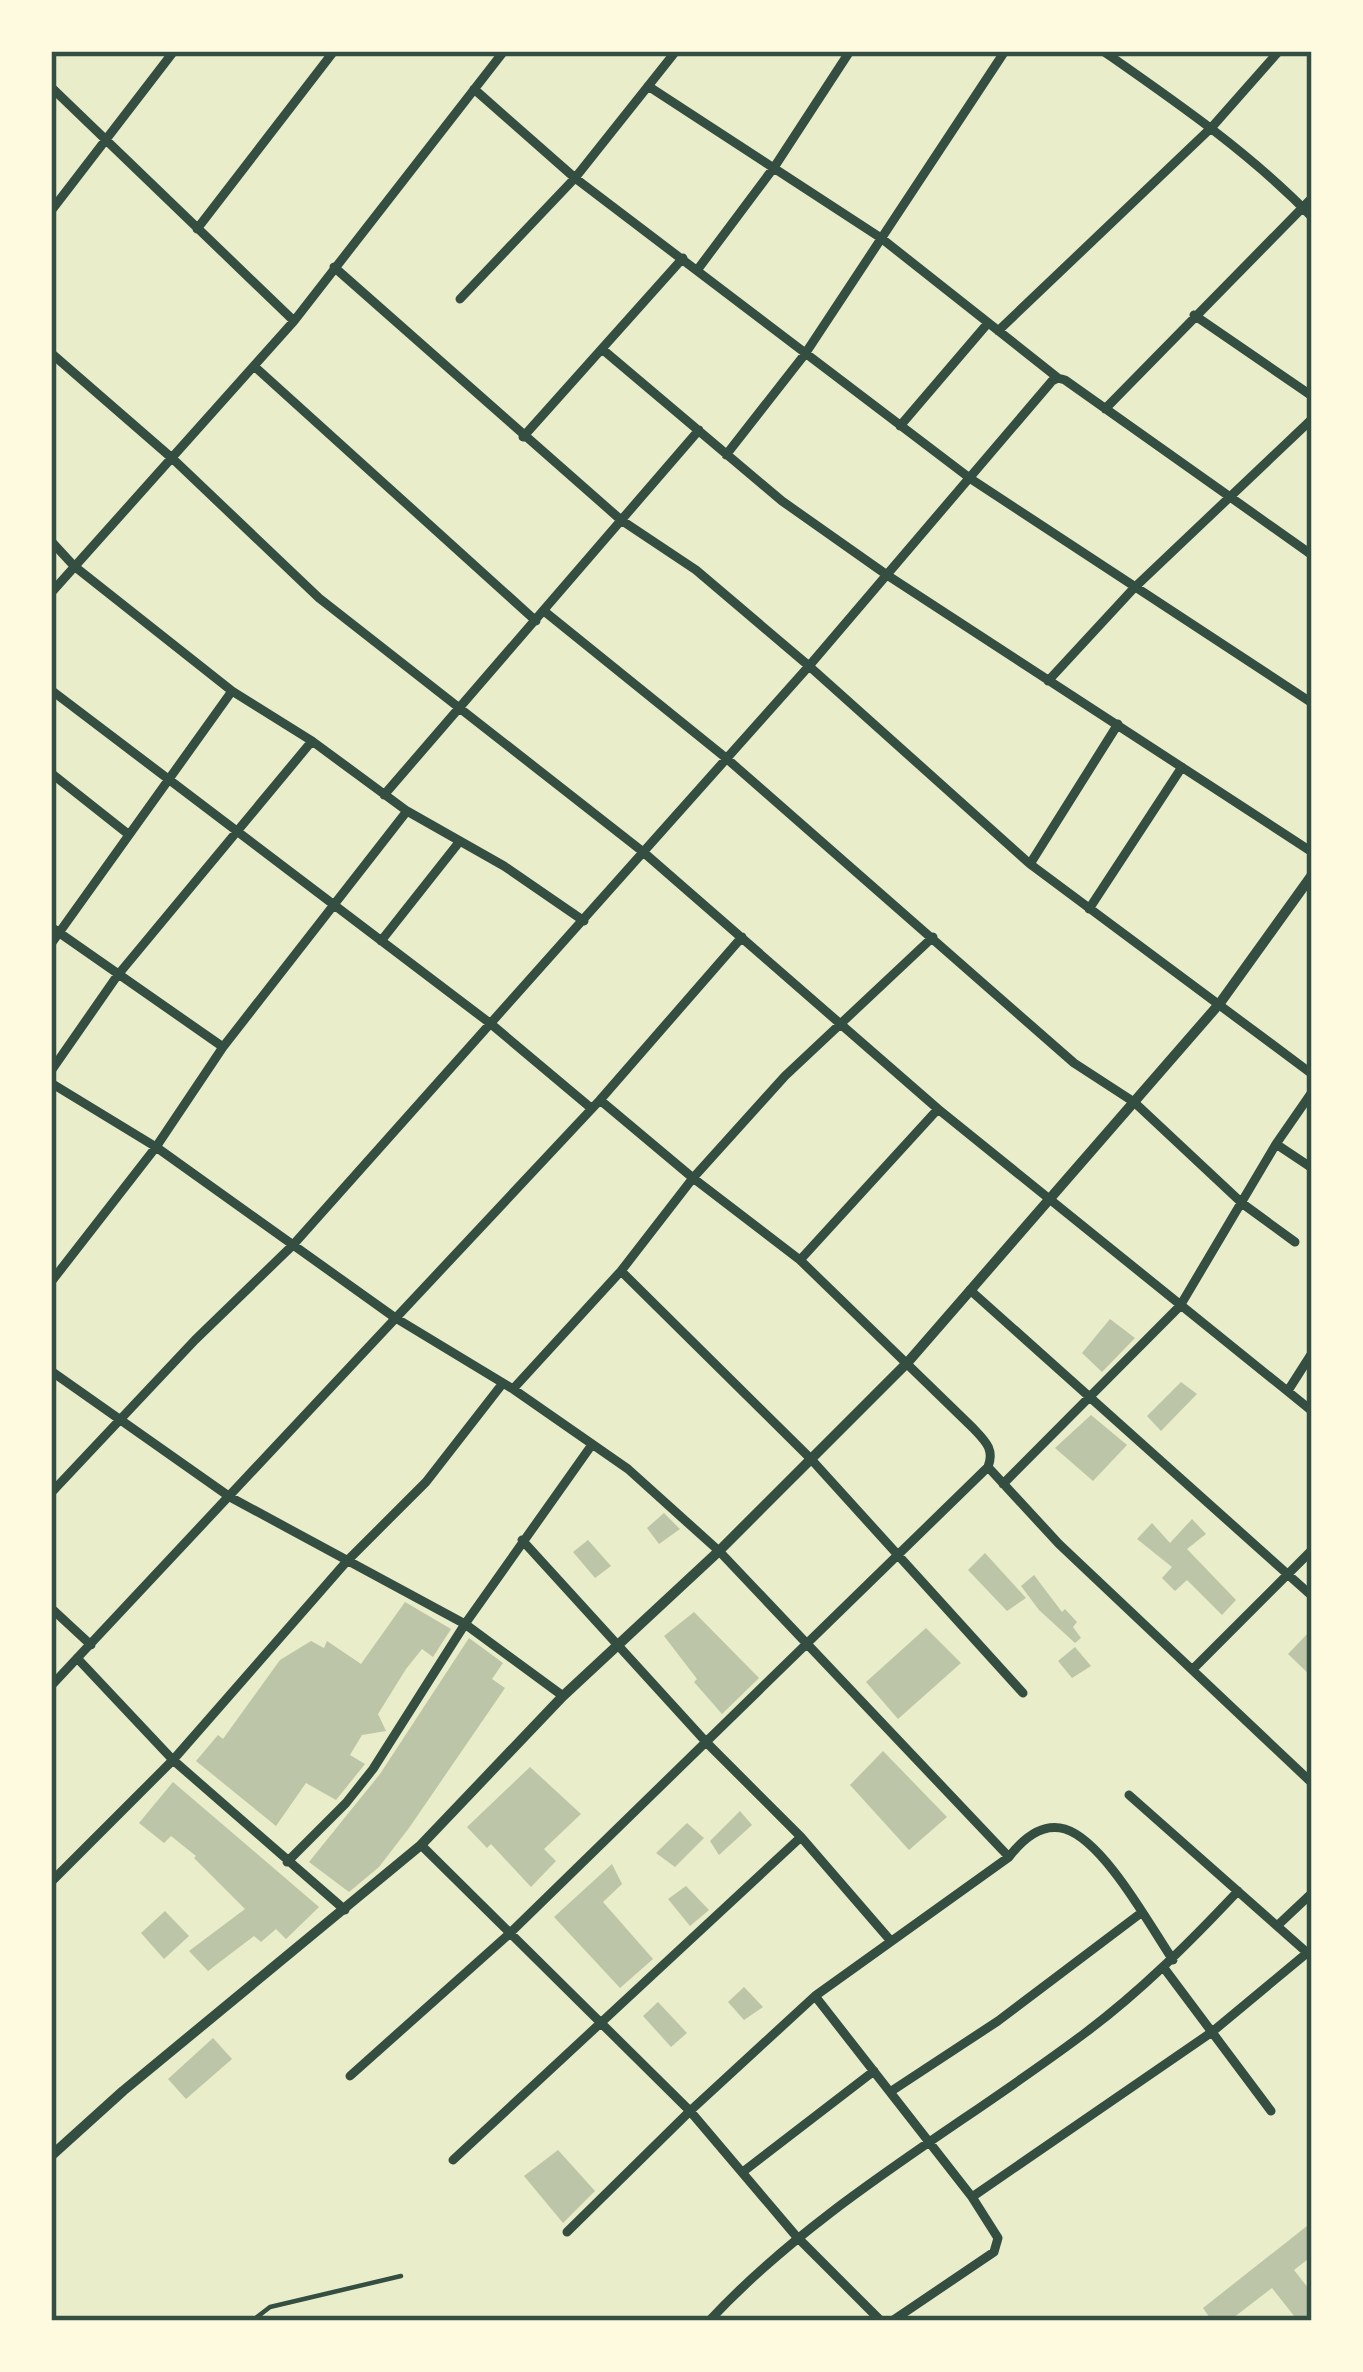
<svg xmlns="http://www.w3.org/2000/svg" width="1363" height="2372" font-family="Karla,sans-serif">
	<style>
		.building { fill: #bcc5a7 }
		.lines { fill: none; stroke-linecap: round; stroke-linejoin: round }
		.service { stroke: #344e41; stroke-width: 4.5 }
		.minor { stroke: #344e41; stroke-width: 9 }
		.tertiary { stroke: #344e41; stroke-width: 10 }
		.neatline { fill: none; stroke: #344e41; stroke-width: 4.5 }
	</style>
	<rect width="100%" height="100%" fill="#e9edc9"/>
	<path class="building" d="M1110 1319 1135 1338 1102 1372 1082 1353Z
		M1181 1382 1197 1394 1161 1431 1147 1416Z
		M1091 1415 1127 1445 1093 1481 1055 1448Z
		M664 1513 680 1529 659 1544 647 1528Z
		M1192 1519 1206 1534 1187 1549 1236 1600 1222 1615 1187 1580 1175 1591 1162 1578 1172 1567 1137 1539 1152 1523 1170 1543Z
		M588 1540 611 1566 595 1578 573 1552Z
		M985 1553 1026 1598 1007 1611 968 1570Z
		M1034 1575 1062 1612 1065 1609 1077 1622 1073 1627 1081 1638 1075 1643 1039 1610 1021 1586Z
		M405 1602 451 1629 433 1657 422 1649 406 1669 378 1714 386 1731 362 1735 350 1755 365 1764 336 1800 306 1783 276 1826 196 1761 218 1735 223 1739 280 1660 311 1641 324 1648 327 1641 361 1664Z
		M694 1612 759 1678 722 1714 694 1682 697 1679 664 1636Z
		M926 1628 961 1663 898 1719 866 1682Z
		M1312 1629V1677L1288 1654Z
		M469 1638 503 1663 492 1679 505 1688 409 1828 379 1867 349 1892 309 1862 380 1774Z
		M1075 1647 1091 1666 1072 1678 1058 1661Z
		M883 1751 947 1817 909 1850 850 1785Z
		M530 1767 581 1814 544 1849 556 1861 531 1887 491 1844 487 1848 467 1827Z
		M173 1782 319 1907 286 1939 276 1929 261 1942 254 1936 208 1971 189 1951 245 1909 194 1858 196 1856 171 1836 164 1843 139 1823Z
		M740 1811 752 1825 719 1855 710 1841Z
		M687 1823 704 1838 675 1867 656 1853Z
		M612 1864 622 1884 603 1902 653 1959 620 1988 554 1917Z
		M686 1886 709 1910 690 1926 668 1899Z
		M165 1911 189 1936 164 1959 141 1933Z
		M744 1987 763 2007 744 2020 728 2002Z
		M658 2002 687 2033 671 2047 643 2016Z
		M213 2038 232 2059 186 2099 168 2079Z
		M558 2150 595 2191 563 2223 524 2176Z
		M1312 2222V2256L1294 2270 1312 2293V2321H1298L1272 2288 1229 2321H1212L1203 2308Z"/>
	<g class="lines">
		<path class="service" d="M252 2321 270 2307 401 2276"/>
		<path class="minor" d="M1103 51C1176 102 1249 152 1312 217
			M648 86 881 238 1058 378 1065 380 1312 555
			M51 87 294 321
			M474 89 575 178 971 479 1312 703
			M51 211 174 51
			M197 229 334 51
			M334 267 621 520 696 570 809 666 1030 864 1312 1074
			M698 269 775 166 850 51
			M460 299 575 178 676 51
			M1194 315 1312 396
			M998 331 1212 127 1279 51
			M602 349 782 501 887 575 1312 852
			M51 353 173 459 319 598 642 851 938 1109 1312 1411
			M254 366 536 621
			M1105 409 1312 198
			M900 426 988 323
			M523 437 683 258
			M726 455 805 354 1005 51
			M51 541 74 566 232 691 312 741 407 811 504 866 584 921
			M51 593 294 321 504 51
			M544 611 726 758 1074 1063 1134 1102 1243 1204 1295 1242
			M1048 681 1134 588 1312 419
			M51 690 491 1024 591 1108
			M51 773 128 834
			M384 795 699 430
			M1030 864 1118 724
			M1089 909 1182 767
			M51 927 223 1047
			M381 941 460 841
			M51 944 232 691
			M51 1071 117 976 312 741
			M51 1083 156 1147 394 1317 513 1389 628 1469 719 1551 1009 1857
			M1276 1144 1312 1168
			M800 1260 938 1109
			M621 1271 810 1458 1023 1693
			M51 1282 156 1147 223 1047 407 811
			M970 1290 1312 1596
			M51 1371 230 1497 465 1624 563 1696
			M513 1389 621 1271 693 1178 785 1076 933 937
			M1289 1389 1312 1353
			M988 1467 1059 1544 1312 1783
			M1003 1484 1180 1306 1276 1144 1312 1092
			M51 1493 195 1340 293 1245 809 666 1052 381 1058 378
			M522 1540 707 1743 801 1837 890 1940
			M51 1608 91 1645
			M77 1658 173 1760 345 1910
			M1193 1669 1312 1550
			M51 1686 600 1100 742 937
			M1129 1795 1312 1957
			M421 1845 690 2111 796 2236 881 2321
			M287 1862 346 1803 373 1769 465 1624 591 1446
			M51 1882 173 1760 347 1561 426 1482 503 1383
			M1278 1925 1312 1893
			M1164 1968 1271 2111
			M815 1996 972 2197 998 2238 994 2252 892 2321
			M350 2076 509 1934 988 1467C995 1449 985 1441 973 1428L800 1260 693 1178 600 1100
			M890 2092 998 2021 1141 1913
			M453 2160 801 1837
			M744 2171 874 2071
			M972 2197 1212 2032 1307 1953
			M567 2232 690 2111 815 1996 1009 1857C1022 1840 1041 1822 1065 1829 1104 1841 1150 1926 1173 1960
			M709 2321C817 2205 959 2128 1085 2033 1141 1991 1190 1942 1238 1891"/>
		<path class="tertiary" d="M51 2156 123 2091 421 1845 563 1696 719 1551 908 1362 1220 1003 1312 875"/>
	</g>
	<rect width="1363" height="2372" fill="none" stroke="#fefae0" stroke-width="108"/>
	<rect x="54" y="54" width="1255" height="2264" class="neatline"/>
</svg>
